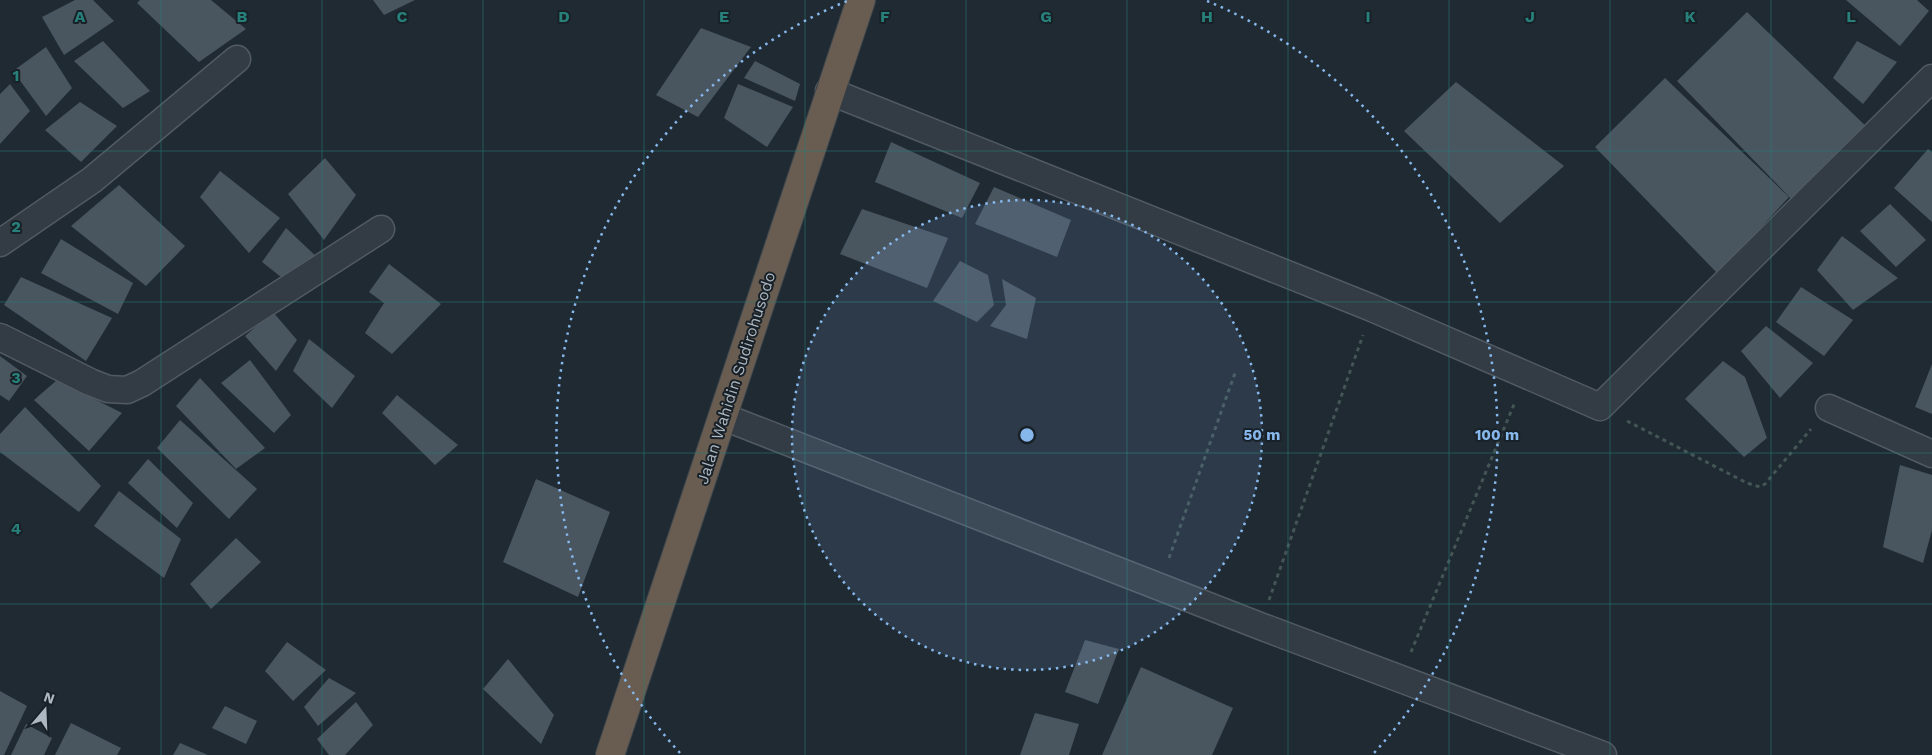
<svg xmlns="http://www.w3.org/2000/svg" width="1932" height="755" font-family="'Work Sans',sans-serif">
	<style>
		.building { fill: #49555f }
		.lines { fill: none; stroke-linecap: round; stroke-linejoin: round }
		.street-casing { stroke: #515a62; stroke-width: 29 }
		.highway-casing { stroke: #3e474e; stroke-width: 30 }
		.path { stroke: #455; stroke-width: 3; stroke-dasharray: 4 4; stroke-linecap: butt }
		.street { stroke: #333c44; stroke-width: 26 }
		.highway { stroke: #695d51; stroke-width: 28 }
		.grid { fill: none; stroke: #27807a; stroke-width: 1; stroke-opacity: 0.55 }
		.ring { fill: none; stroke: #87b8ec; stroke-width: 2.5; stroke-dasharray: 2.5 5 }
		.labels { text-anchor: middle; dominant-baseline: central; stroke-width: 4; stroke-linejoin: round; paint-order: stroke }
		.street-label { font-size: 16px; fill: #adb7c1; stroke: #192128 }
		.grid-label { font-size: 16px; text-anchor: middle; font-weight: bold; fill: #27807a; stroke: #192128; stroke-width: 4; stroke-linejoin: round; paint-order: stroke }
		.centre { fill: #87b8ec; stroke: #192128; stroke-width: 2.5 }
		.ring-label { font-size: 15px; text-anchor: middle; font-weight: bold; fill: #87b8ec; stroke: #192128; stroke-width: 4; stroke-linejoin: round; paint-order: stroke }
	</style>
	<rect width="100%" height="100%" fill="#202a33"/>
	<path class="building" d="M75 0H93L114 21 64 55 42 17Z
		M140 0H211L246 29 199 62 137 3Z
		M373 0H415L384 15Z
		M1846 0H1917L1929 11 1900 46Z
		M1747 12 1871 131 1800 208 1677 81Z
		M701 28 751 47 698 117 656 95Z
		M103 41 150 91 123 108 74 61Z
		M1857 41 1897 62 1863 104 1833 78Z
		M46 47 72 88 46 116 13 71Z
		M755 61 800 84 795 101 744 78Z
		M1665 78 1789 197 1718 274 1595 147Z
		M1456 82 1564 166 1500 223 1404 131Z
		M10 84 30 111 0 144V94Z
		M738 84 793 107 767 147 724 118Z
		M80 102 117 126 81 162 45 130Z
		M891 142 980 183 962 218 875 182Z
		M1928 149 1932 152V222L1894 188Z
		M325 158 356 195 324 240 288 194Z
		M220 171 280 218 249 253 200 197Z
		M119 185 185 246 146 286 71 226Z
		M994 187 1071 220 1057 257 975 224Z
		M1890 204 1926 240 1896 267 1860 231Z
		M862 209 948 238 927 288 840 254Z
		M286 228 319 259 286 281 262 262Z
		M1842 236 1898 278 1853 310 1817 270Z
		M61 239 133 283 118 314 41 273Z
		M960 261 988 275 994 305 977 322 933 301Z
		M389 264 441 304 392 354 365 333 384 303 369 292Z
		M21 277 112 318 86 361 4 305Z
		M1002 279 1036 298 1027 339 990 326 1006 305Z
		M1801 287 1853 320 1824 356 1776 322Z
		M273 312 297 340 276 371 245 336Z
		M1766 326 1813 363 1780 398 1741 351Z
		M309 339 355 376 332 408 293 371Z
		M0 356 27 376 9 401 0 395Z
		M250 360 291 415 274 433 221 383Z
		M1723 361 1745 377 1767 438 1744 457 1685 399Z
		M1932 364V414L1915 407Z
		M200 378 265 448 236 469 176 406Z
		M57 380 122 413 89 451 34 400Z
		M397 395 458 445 435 465 382 413Z
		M25 407 101 486 79 512 0 452V434Z
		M180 420 257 489 229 519 157 448Z
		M148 459 193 503 177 528 128 483Z
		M1900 465 1932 475V530L1923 563 1883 547Z
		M536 479 610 512 578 597 503 562Z
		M119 491 181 539 164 578 94 526Z
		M236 538 261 562 211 609 190 584Z
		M1085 640 1119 649 1098 704 1065 692Z
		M287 642 326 670 293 701 265 671Z
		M508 659 554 715 541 744 483 689Z
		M1141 667 1233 708 1212 755H1102Z
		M329 678 356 693 318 726 304 707Z
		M0 691 27 706 4 755H0Z
		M356 702 373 725 345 755H329L317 739Z
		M225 706 257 721 246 744 212 728Z
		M1035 713 1079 724 1069 755H1020Z
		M71 723 121 748 117 755H55Z
		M26 724 52 738 44 755H11Z
		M180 743 208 755H173Z"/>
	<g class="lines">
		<defs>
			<path id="street" d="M829 91 1372 308 1600 407 1932 78
				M0 243 92 180 237 59
				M0 337 90 382 108 389 127 390 142 383 381 229
				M1829 408 1932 454
				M724 417 1260 626 1603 755"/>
			<path id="highway" d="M610 755 861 0"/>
		</defs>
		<use href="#street" class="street-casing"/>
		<use href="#highway" class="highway-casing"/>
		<path class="path" d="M1627 421 1747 483 1760 487 1765 484 1811 429
			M1169 558 1235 373
			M1269 600 1363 335
			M1411 652 1515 402"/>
		<use href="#street" class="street"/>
		<use href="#highway" class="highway"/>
	</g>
	<path class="grid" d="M161 0V755M322 0V755M483 0V755M644 0V755M805 0V755M966 0V755M1127 0V755M1288 0V755M1449 0V755M1610 0V755M1771 0V755M0 151H1932M0 302H1932M0 453H1932M0 604H1932"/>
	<circle cx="1027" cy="435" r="235" fill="#87b8ec" fill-opacity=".12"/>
	<g class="ring">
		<circle cx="1027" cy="435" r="235"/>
		<path d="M680 753A470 470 0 0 1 847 1M1207 1A470 470 0 0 1 1374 753"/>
	</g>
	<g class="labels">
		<g class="street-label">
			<text transform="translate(736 378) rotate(-72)">Jalan Wahidin Sudirohusodo</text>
		</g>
	</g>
	<g class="grid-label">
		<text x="80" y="22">A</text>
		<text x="242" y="22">B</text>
		<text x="402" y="22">C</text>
		<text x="564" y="22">D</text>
		<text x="724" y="22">E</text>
		<text x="885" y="22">F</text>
		<text x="1046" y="22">G</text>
		<text x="1207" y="22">H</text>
		<text x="1368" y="22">I</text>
		<text x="1530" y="22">J</text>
		<text x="1690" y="22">K</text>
		<text x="1851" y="22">L</text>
		<text x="16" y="81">1</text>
		<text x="16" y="232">2</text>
		<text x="16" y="383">3</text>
		<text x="16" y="534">4</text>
	</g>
	<circle cx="1027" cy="435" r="8" class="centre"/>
	<g class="ring-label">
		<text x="1262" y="440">50 m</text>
		<text x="1497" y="440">100 m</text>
	</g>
	<g transform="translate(45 710) rotate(19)" stroke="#192128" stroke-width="4" paint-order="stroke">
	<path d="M0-4L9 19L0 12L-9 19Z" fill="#adb7c1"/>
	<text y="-8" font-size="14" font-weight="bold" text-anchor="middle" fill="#adb7c1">N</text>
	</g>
</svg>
